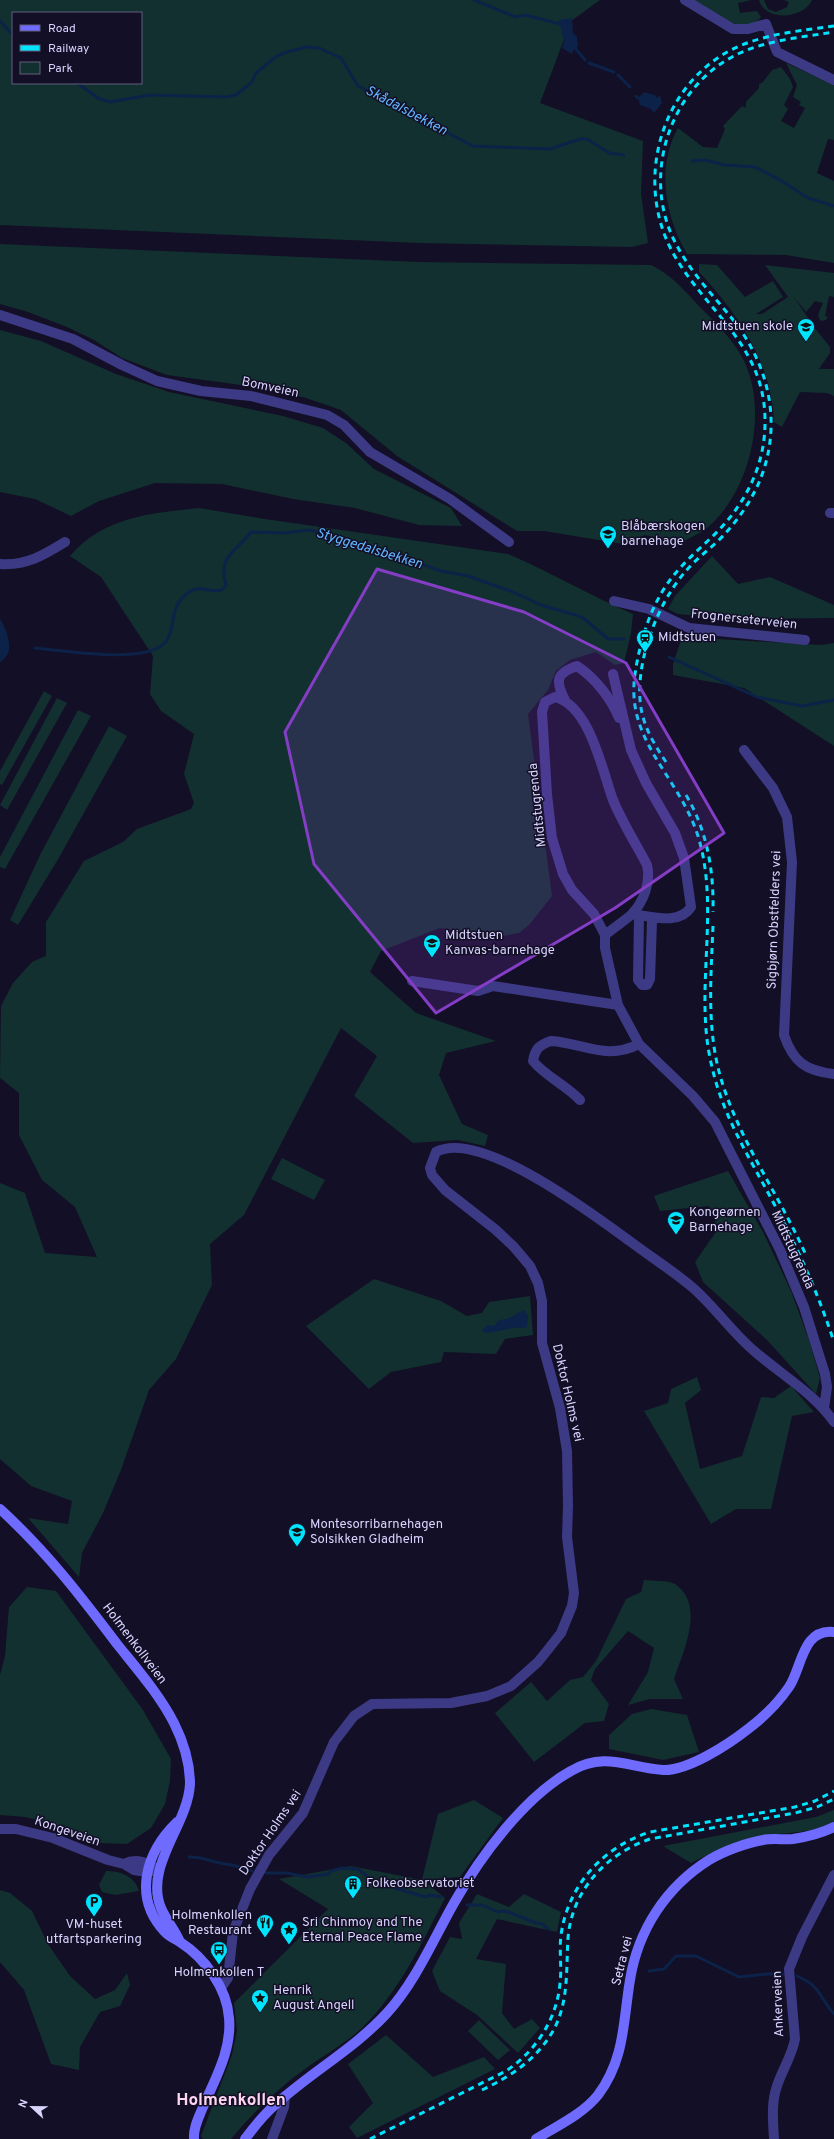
<svg xmlns="http://www.w3.org/2000/svg" width="834" height="2139" font-family="Overpass,sans-serif">
	<style>
		.green { fill: #12302f; fill-rule: evenodd }
		.water { fill: #0c2248 }
		.lines { fill: none; stroke-linecap: round; stroke-linejoin: round }
		.stream { stroke: #0c2248; stroke-width: 3 }
		.street { stroke: #3d3a85; stroke-width: 10 }
		.secondary { stroke: #6f6bff; stroke-width: 10 }
		.rail { stroke: #00e5ff; stroke-width: 3; stroke-dasharray: 6 5; stroke-linecap: butt }
		.marked { fill: #843dc5; fill-opacity: 0.2; stroke: #843dc5; stroke-width: 3; stroke-linejoin: round }
		.labels { text-anchor: middle; dominant-baseline: central; stroke-width: 3; stroke-linejoin: round; paint-order: stroke }
		.poi-label { font-size: 13px; fill: #d9d4ff; stroke: #130f26; text-anchor: start }
		.street-label { font-size: 13px; fill: #d9d4ff; stroke: #130f26 }
		.water-label { font-size: 14px; font-style: italic; fill: #62b6ff; stroke: #130f26 }
		.district-label { font-size: 17px; font-weight: bold; fill: #ffd6f0; stroke: #130f26 }
	</style>
	<rect width="100%" height="100%" fill="#130f26"/>
	<path class="green" d="M0 0H600L571 21 540 103 643 141 641 194 648 243 632 247 419 243 0 225ZM13 13H141V83H13Z
		M690 0H751L738 3 740 13 757 11 761 17C743 39 707 10 690 0Z
		M759 0H764L768 9 776 12 787 7 789 2 784 0H812C804 19 765 22 759 0Z
		M786 63 834 85V140L828 139 817 173 834 181V263L786 255 687 254C665 217 656 167 678 128L703 147 717 148 725 129 723 126 740 108 743 106 746 108V102L759 88V84L763 82 772 70 781 67 790 79 793 87 784 105 788 109 781 121 794 128 805 108 799 105 801 102 793 97 797 85Z
		M0 244 418 262 651 265C672 275 684 290 699 306 716 323 735 341 745 363 768 414 750 492 707 528 699 534 689 538 680 543L645 535 623 544 544 531H517L397 456 341 410 306 398 263 388 167 375 122 358 94 340 67 327 28 312 0 304Z
		M699 264 717 265 745 297 773 281 783 297 756 314H762L788 297 765 265 834 273V297L829 296 825 316 828 317 826 320 821 321C815 315 821 309 823 303L815 301 806 312 794 297 814 327 830 347V353L819 369H834V396L827 393 800 392 782 427 774 422C772 363 738 314 699 272Z
		M0 330 41 341 116 374 169 392 283 416 323 428 346 443 374 469 451 508 462 526 419 525 355 508 293 499 222 484 155 483 99 501 71 516 35 499 0 492Z
		M199 508 265 519 508 554C551 572 590 596 633 614L631 633 624 663 615 665 596 652 570 660 556 671 548 690 528 714 552 896 529 925 519 933 498 937 440 928 381 951 370 972 416 1013 496 1041 446 1053 439 1075 462 1124 488 1135 485 1146 458 1140 413 1143 354 1096 377 1056 341 1028 244 1215 210 1244 212 1285 176 1359 149 1390 121 1470 103 1513 82 1553 79 1577 28 1518 68 1524 72 1501 31 1486 0 1459V1183L25 1193 45 1253 97 1257 75 1207 42 1180 19 1135V1093L0 1078 1 1006 13 983 32 962 46 956V922L84 861 123 842 137 829 191 809 194 803 184 774 194 734 161 711 150 694 153 656 101 577 70 556C103 517 151 513 199 508Z
		M712 556 738 584 770 577 834 605V618L727 619 678 614 668 609 675 596Z
		M682 637 821 645 834 643V746L744 688 673 675V664Z
		M44 691 52 696 2 785 0 784V771Z
		M57 698 67 703 7 810 0 805Z
		M78 710 91 716 5 869 0 867V857Z
		M109 726 127 736 57 861 18 925 10 920 41 853Z
		M282 1158 325 1180 314 1200 271 1179Z
		M728 1171 763 1232 791 1291 810 1343 820 1378 816 1394 767 1340 703 1282 695 1262 718 1229 709 1206 660 1211 654 1196Z
		M374 1279 441 1301 467 1316 482 1313 489 1302 530 1296 533 1335 505 1339 496 1354 444 1352 441 1362 391 1372 369 1389 306 1326Z
		M697 1377 701 1390 685 1403 700 1469 742 1456 761 1397 774 1398 791 1386 814 1412 792 1416 771 1509H736L711 1524 644 1411 668 1403 671 1389Z
		M644 1580C653 1581 668 1580 675 1584 706 1605 683 1652 674 1679L683 1699H650L628 1705 648 1672 654 1648 628 1631 595 1669 591 1680 609 1704 604 1721 585 1723 534 1762 495 1713 531 1682 547 1701 570 1680 583 1677 596 1661 626 1599 641 1592Z
		M27 1587 56 1591 143 1710 171 1759 170 1781 165 1804 151 1828 127 1844 100 1843 50 1823 25 1817 0 1815V1675L5 1656 9 1607Z
		M651 1709 687 1715 699 1752 663 1760 609 1749V1735L632 1714Z
		M474 1800 503 1818 460 1877 423 1880 445 1898C422 1943 399 1992 362 2028 344 2045 320 2057 301 2072 275 2091 252 2114 231 2139H203L201 2136 232 2055 237 2031 234 2003 328 1909 279 1879 351 1866 422 1880 438 1814Z
		M834 1810V1822C811 1834 787 1832 762 1836 737 1840 714 1852 691 1863L663 1846 816 1817Z
		M106 1871C120 1871 135 1876 139 1891L115 1895 102 1892 99 1885Z
		M0 1890 10 1893 32 1911 48 1944 70 1976 95 1999 115 1990 127 1973 130 1985 120 2006 100 2012 80 2047 79 2070 51 2064 24 1990 0 1962Z
		M477 1894 509 1907 524 1894 561 1912 557 1932 497 1919 476 1959 506 1964 502 2013 514 2029 532 2019 540 2028 518 2053 477 2015 440 1991 432 1971 450 1937 462 1939 459 1923Z
		M479 2020 510 2050 498 2060 468 2031Z
		M386 2035 433 2077 484 2057 495 2069 357 2138 349 2127 373 2103 348 2064Z"/>
	<path class="water" d="M572 18 573 33 577 37 578 46 574 49 572 54 562 48 564 42 559 20Z
		M644 92 655 95 657 98 660 95 662 103 654 113 651 109 640 105 638 98Z
		M0 619C5 626 12 644 8 653 7 657 2 660 0 663Z
		M524 1310 528 1316 527 1327C523 1329 519 1327 514 1328 504 1330 495 1332 484 1333L482 1330 488 1325 494 1326 499 1320 507 1319Z"/>
	<g class="lines">
		<path class="stream" d="M474 0 516 17 525 15 560 24
			M0 21 13 35
			M575 48 585 60
			M589 63 614 72
			M618 75 630 87
			M77 83 98 98 110 102 150 95 226 97 236 95 252 82 256 73 274 58 284 53 306 47 319 48 341 58 358 86 473 146 550 149 580 139H587L609 153 624 155
			M636 96 638 98
			M692 161 704 160 725 165 755 167 782 181 808 198 834 206
			M35 648C62 650 151 666 167 640 178 621 167 609 189 592 202 582 218 599 226 585 217 556 237 551 251 532L284 533 310 530 396 555 441 571 468 576 513 592 541 605 582 617 608 639H624
			M669 657 757 697 802 706 834 700
			M189 1857C200 1856 209 1861 220 1863 231 1865 241 1866 252 1871
			M266 1873H287L307 1877 329 1874 331 1871 342 1868 358 1869 371 1879 382 1884 425 1897 430 1895 441 1897
			M467 1905H482L498 1912 506 1911 536 1923 542 1924 548 1929
			M649 1971 664 1969 676 1956H696L739 1977 767 1974H783
			M797 1976C822 1987 818 1996 834 2014"/>
		<path class="street" d="M685 0 733 29H748L766 24 777 52 834 80
			M0 315 73 339 122 365 157 381 201 391 251 396 327 415 344 425 370 452 450 499 509 542
			M830 513H834
			M0 564C26 566 44 555 65 542
			M614 601 649 609 689 628 805 640
			M613 674 631 750 646 783 675 833 684 858 691 907C679 926 651 916 632 914
			M565 700C555 681 556 673 577 666 595 678 611 698 619 718
			M744 750 773 788 787 817 792 862 784 1035C793 1062 806 1071 834 1074
			M639 915 638 980 642 985H647L650 979 652 921
			M605 935C612 929 627 919 632 914 644 901 651 882 647 865 636 844 622 822 613 800 602 770 590 706 555 697L545 702 542 712 547 794 552 838 563 874 572 890 594 914 605 935V948L618 1005 639 1044 693 1096 715 1122 780 1250 804 1307 825 1374 827 1387 824 1408
			M412 981 478 991 493 986 618 1005
			M580 1100C566 1085 545 1076 533 1061 535 1049 539 1045 551 1041 584 1043 606 1061 639 1044
			M0 1829H16L53 1838 108 1860 124 1864 134 1870 147 1872 158 1870
			M124 1864C136 1858 146 1862 157 1869
			M221 1988 228 1978 233 1932 250 1889 269 1855 303 1813 334 1742 354 1716 372 1704 451 1703 487 1696 511 1686 538 1662 550 1647 561 1633 572 1606 574 1593 567 1537 568 1506 567 1451 560 1408 542 1343V1301L538 1283 530 1266 514 1247 496 1230 445 1190 432 1175 430 1168 436 1152C480 1128 595 1216 631 1242 651 1257 673 1271 692 1287 714 1306 731 1331 753 1350 780 1374 814 1393 834 1422
			M272 2139 284 2107 285 2096
			M774 2139C773 2121 771 2103 777 2086 782 2070 792 2056 795 2039L789 1969 802 1937 834 1875"/>
		<path class="secondary" d="M0 1509C46 1551 80 1595 117 1644 137 1669 159 1694 174 1723 183 1741 190 1763 190 1784 188 1825 144 1866 161 1908 166 1920 175 1930 180 1942
			M177 1822C146 1852 132 1897 165 1932 169 1937 174 1938 180 1942 205 1958 227 1988 229 2018 232 2050 215 2079 203 2107 199 2117 193 2128 194 2139
			M245 2139C254 2127 263 2115 275 2105 311 2072 354 2049 387 2013 416 1981 433 1940 454 1903 480 1857 524 1797 571 1771 605 1751 629 1768 663 1770 688 1771 729 1744 748 1729 764 1717 778 1703 789 1687 802 1668 802 1628 834 1632
			M536 2139C557 2126 583 2114 598 2095 625 2059 623 2022 630 1980 638 1930 666 1887 709 1860 724 1851 746 1843 763 1840 773 1838 783 1840 793 1839 807 1837 822 1833 834 1827"/>
		<path class="rail" d="M834 26C799 31 761 34 729 51 658 90 635 184 673 253 706 312 764 344 765 419 766 465 745 505 713 536 698 550 682 564 670 580 650 607 640 641 635 674 625 741 679 776 698 836 721 911 693 991 712 1067 723 1116 749 1157 772 1200 797 1246 818 1293 834 1342
			M666 762C656 747 646 731 642 713 632 670 656 605 685 572 695 560 707 551 718 541 738 521 754 498 763 472 781 419 768 365 734 321 713 295 689 271 674 240 641 173 671 84 740 53 769 40 803 37 834 32
			M686 795C707 830 714 871 713 912
			M713 926C711 978 706 1031 722 1082 741 1143 779 1195 805 1253
			M482 2090C511 2076 536 2060 553 2031 569 2002 566 1970 568 1938 572 1890 606 1854 650 1839L795 1813 817 1807 834 1799
			M370 2139 506 2071C536 2051 557 2019 560 1983 562 1967 559 1951 561 1935 568 1885 603 1847 650 1832L795 1807 815 1801 834 1791"/>
	</g>
	<path class="marked" d="M377 569 524 612 626 663 724 833 615 908 436 1013 314 864 285 732Z"/>
	<defs>
		<symbol id="school-pin" viewBox="-11 -11 22 30"><path d="M0 17L-7.5 6A9.5 9.5 0 1 1 7.5 6Z" fill="#00e5ff" stroke="#130f26"/><path d="M0-5L7-2L0 1L-7-2ZM-4 1L0 2.5L4 1V4Q0 6-4 4Z" fill="#111"/></symbol>
		<symbol id="station-pin" viewBox="-11 -11 22 30"><path d="M0 17L-7.5 6A9.5 9.5 0 1 1 7.5 6Z" fill="#00e5ff" stroke="#130f26"/><path d="M-3-6H3Q5-6 5-4V2Q5 4 3 4L4.5 6H3L1.5 4h-3L-3 6H-4.5L-3 4Q-5 4-5 2V-4Q-5-6-3-6ZM-3.5-4v3h7v-3ZM-3.5 1v1.5H-2V1ZM2 1v1.5H3.5V1Z" fill="#111"/></symbol>
		<symbol id="building-pin" viewBox="-11 -11 22 30"><path d="M0 17L-7.5 6A9.5 9.5 0 1 1 7.5 6Z" fill="#00e5ff" stroke="#130f26"/><path d="M-4-6H4V6H1V3H-1V6H-4ZM-2.5-4.3h1.7v1.8h-1.7ZM.8-4.3h1.7v1.8H.8ZM-2.5-1h1.7V.8h-1.7ZM.8-1h1.7V.8H.8Z" fill="#111"/></symbol>
		<symbol id="parking-pin" viewBox="-11 -11 22 30"><path d="M0 17L-7.5 6A9.5 9.5 0 1 1 7.5 6Z" fill="#00e5ff" stroke="#130f26"/><path d="M-3.5-5.5H1a3.5 3.5 0 0 1 0 7H-1V5.5H-3.5ZM-1-3.4V-.6H.8a1.4 1.4 0 0 0 0-2.8Z" fill="#111"/></symbol>
		<symbol id="restaurant-pin" viewBox="-11 -11 22 30"><path d="M0 17L-7.5 6A9.5 9.5 0 1 1 7.5 6Z" fill="#00e5ff" stroke="#130f26"/><path d="M-5-6h1v4h1v-4h1v4h1v-4h1v5L-1.5 .5V6h-2V.5L-5-1ZM5-6V6H3V1.5H1.5Q1.5-4 5-6Z" fill="#111"/></symbol>
		<symbol id="sight-pin" viewBox="-11 -11 22 30"><path d="M0 17L-7.5 6A9.5 9.5 0 1 1 7.5 6Z" fill="#00e5ff" stroke="#130f26"/><path d="M0-6L1.8-2.2L6-1.7L2.9 1.2L3.7 5.4L0 3.3L-3.7 5.4L-2.9 1.2L-6-1.7L-1.8-2.2Z" fill="#111"/></symbol>
		<symbol id="bus-pin" viewBox="-11 -11 22 30"><path d="M0 17L-7.5 6A9.5 9.5 0 1 1 7.5 6Z" fill="#00e5ff" stroke="#130f26"/><path d="M-5-6H5V4H4V6H2V4H-2V6H-4V4H-5ZM-3.5-4V0h7V-4ZM-3.5 1.2v1.5H-2V1.2ZM2 1.2v1.5H3.5V1.2Z" fill="#111"/></symbol>
	</defs>
	<g fill-rule="evenodd">
		<use href="#school-pin" x="796" y="317" width="20" height="27"/>
		<use href="#school-pin" x="598" y="524" width="20" height="27"/>
		<use href="#station-pin" x="635" y="628" width="20" height="27"/>
		<use href="#school-pin" x="422" y="933" width="20" height="27"/>
		<use href="#school-pin" x="666" y="1210" width="20" height="27"/>
		<use href="#school-pin" x="287" y="1522" width="20" height="27"/>
		<use href="#building-pin" x="343" y="1874" width="20" height="27"/>
		<use href="#parking-pin" x="84" y="1892" width="20" height="27"/>
		<use href="#restaurant-pin" x="255" y="1913" width="20" height="27"/>
		<use href="#sight-pin" x="279" y="1920" width="20" height="27"/>
		<use href="#bus-pin" x="209" y="1940" width="20" height="27"/>
		<use href="#sight-pin" x="250" y="1988" width="20" height="27"/>
	</g>
	<g class="labels">
		<g class="poi-label">
			<text x="793" y="327" text-anchor="end">Midtstuen skole</text>
			<text x="621" y="527">Blåbærskogen<tspan x="621" dy="15">barnehage</tspan></text>
			<text x="658" y="638">Midtstuen</text>
			<text x="445" y="936">Midtstuen<tspan x="445" dy="15">Kanvas-barnehage</tspan></text>
			<text x="689" y="1213">Kongeørnen<tspan x="689" dy="15">Barnehage</tspan></text>
			<text x="310" y="1525">Montesorribarnehagen<tspan x="310" dy="15">Solsikken Gladheim</tspan></text>
			<text x="366" y="1884">Folkeobservatoriet</text>
			<text x="252" y="1916" text-anchor="end">Holmenkollen<tspan x="252" dy="15">Restaurant</tspan></text>
			<text x="302" y="1923">Sri Chinmoy and The<tspan x="302" dy="15">Eternal Peace Flame</tspan></text>
			<text x="94" y="1925" text-anchor="middle">VM-huset<tspan x="94" dy="15">utfartsparkering</tspan></text>
			<text x="219" y="1973" text-anchor="middle">Holmenkollen T</text>
			<text x="273" y="1991">Henrik<tspan x="273" dy="15">August Angell</tspan></text>
		</g>
		<g class="street-label">
			<text transform="translate(270 388) rotate(12)">Bomveien</text>
			<text transform="translate(744 620) rotate(6)">Frognerseterveien</text>
			<text transform="translate(538 805) rotate(-96)">Midtstugrenda</text>
			<text transform="translate(775 920) rotate(-88)">Sigbjørn Obstfelders vei</text>
			<text transform="translate(792 1250) rotate(65)">Midtstugrenda</text>
			<text transform="translate(567 1393) rotate(77)">Doktor Holms vei</text>
			<text transform="translate(134 1644) rotate(53)">Holmenkollveien</text>
			<text transform="translate(67 1832) rotate(19)">Kongeveien</text>
			<text transform="translate(271 1833) rotate(-56)">Doktor Holms vei</text>
			<text transform="translate(623 1961) rotate(-76)">Setra vei</text>
			<text transform="translate(779 2004) rotate(-92)">Ankerveien</text>
		</g>
		<g class="water-label">
			<text transform="translate(406 111) rotate(28)">Skådalsbekken</text>
			<text transform="translate(369 549) rotate(17)">Styggedalsbekken</text>
		</g>
		<g class="district-label">
			<text x="231" y="2101">Holmenkollen</text>
		</g>
	</g>
	<rect x="12" y="12" width="130" height="72" fill="#130f26" stroke="#625e7d"/>
	<rect x="20" y="25" width="20" height="6" fill="#6f6bff" stroke="#625e7d"/>
	<text x="48" y="32" font-size="12" fill="#d9d4ff">Road</text>
	<rect x="20" y="45" width="20" height="6" fill="#00e5ff" stroke="#625e7d"/>
	<text x="48" y="52" font-size="12" fill="#d9d4ff">Railway</text>
	<rect x="20" y="62" width="20" height="12" fill="#12302f" stroke="#625e7d"/>
	<text x="48" y="72" font-size="12" fill="#d9d4ff">Park</text>
	<g transform="translate(32 2107) rotate(292)" stroke="#130f26" stroke-width="3" paint-order="stroke">
	<path d="M0-3L7 15L0 10L-7 15Z" fill="#d9d4ff"/>
	<text y="-6" font-size="11" font-weight="bold" text-anchor="middle" fill="#d9d4ff">N</text>
	</g>
</svg>
